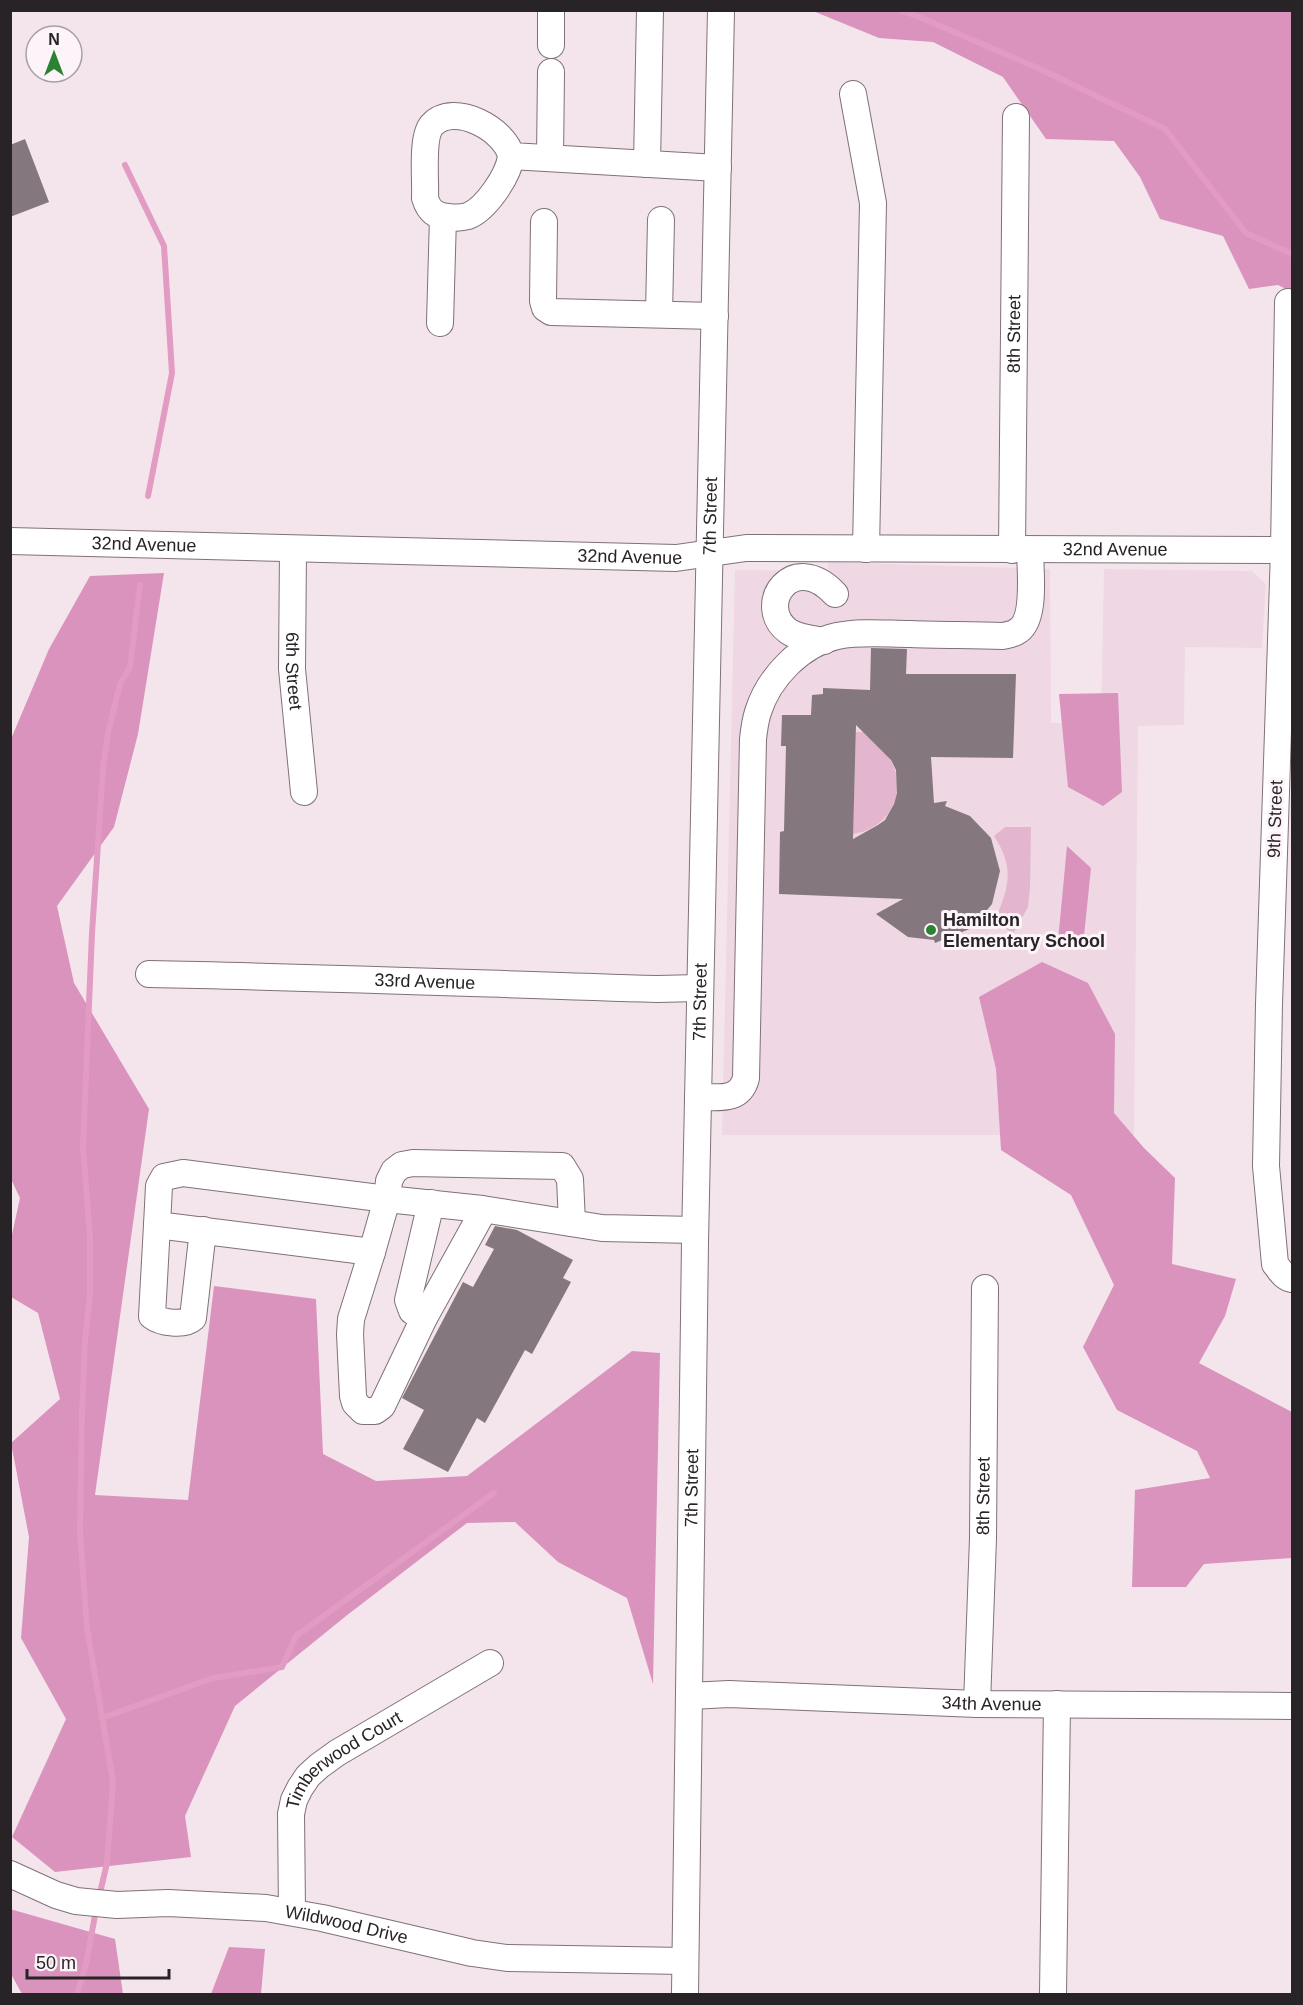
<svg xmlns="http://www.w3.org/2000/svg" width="1303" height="2005" font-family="Helvetica,sans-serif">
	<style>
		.built { fill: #efd7e4 }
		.green { fill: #e3b6ce }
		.forest { fill: #da93bc }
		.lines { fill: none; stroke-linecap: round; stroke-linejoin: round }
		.stream { stroke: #e29bc3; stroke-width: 6 }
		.building { fill: #84777e; fill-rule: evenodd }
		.minor-casing { stroke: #7f7178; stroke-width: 28 }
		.minor { stroke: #fff; stroke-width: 26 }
		.poi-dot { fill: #2a8232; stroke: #fdf4f9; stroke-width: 2 }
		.labels { text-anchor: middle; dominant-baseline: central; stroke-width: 6; stroke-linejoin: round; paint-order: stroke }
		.street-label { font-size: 18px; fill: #282326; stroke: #fdf4f9 }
		.poi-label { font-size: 18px; font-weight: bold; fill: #282326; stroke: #fdf4f9; text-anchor: start }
	</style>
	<rect width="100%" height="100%" fill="#f4e5ed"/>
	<path class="built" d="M828 562 1050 569 1051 723 1101 724 1104 569 1252 571 1266 584 1262 648 1185 647 1184 725 1138 726 1134 1135H722L735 570 828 571Z"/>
	<path class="green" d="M856 732H869C876 742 887 752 892 763 908 794 887 830 853 834Z
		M1005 827H1031L1030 888 1028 907 1013 934 995 920C1009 887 1015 868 994 836Z"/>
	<path class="forest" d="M813 11H1292V292L1278 285 1249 289 1223 236 1160 219 1140 177 1114 141 1046 139 1003 77 933 42 879 38Z
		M164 573 138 734 114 827 57 906 74 983 149 1109 95 1495 188 1500 214 1286 316 1299 323 1454 376 1481 467 1476 632 1351 660 1353 653 1684 627 1598 558 1562 515 1522 467 1523 346 1616 235 1706 185 1816 191 1857 55 1872 12 1837 66 1719 21 1638 29 1537 11 1443 60 1399 38 1313 11 1297V1239L20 1198 10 1177 11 739 49 649 90 576Z
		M1118 693 1122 792 1103 806 1068 787 1059 694Z
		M1067 846 1091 868 1084 936 1058 941Z
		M1042 962 1088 983 1115 1034 1114 1113 1144 1148 1175 1178 1172 1264 1236 1279 1225 1316 1199 1363 1292 1412V1558L1204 1564 1186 1587H1132L1135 1490 1210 1478 1197 1451 1117 1410 1083 1347 1114 1285 1071 1195 1001 1150 996 1069 979 997Z
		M10 1909 115 1939 123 1994H22L11 1974Z
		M229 1947 265 1949 261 1994H211Z"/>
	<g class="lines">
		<path class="stream" d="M899 10 917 16 1040 69 1165 129 1246 233 1292 254
			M125 165 164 246 172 373 148 496
			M102 1718 213 1678 282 1667 296 1636 494 1493
			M99 1897 107 1863 113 1781 87 1628 80 1531 82 1414 85 1341 90 1294V1237L83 1147 92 933 103 769 108 733 120 684 130 667 140 585
			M77 1994 86 1964 96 1910"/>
	</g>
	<path class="building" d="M25 139 49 202 10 217V145Z
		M871 648 907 649 906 674H1016L1013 758 931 757 934 803 947 801 945 806 970 816 991 838 1000 871 992 904 972 928 935 943 934 940 908 937 876 914 903 899 779 894 780 832 784 831 786 746H781L782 715H811L812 695 823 694V688L870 690ZM856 725 891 760 896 770 897 793 894 804 885 820 878 825 853 839Z
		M495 1226 517 1230 573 1260 563 1278 571 1282 532 1354 525 1350 485 1423 477 1418 448 1472 403 1449 424 1410 402 1398 463 1282 473 1287 494 1249 485 1245Z"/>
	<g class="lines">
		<defs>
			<g id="minor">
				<path d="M551 45V10"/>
				<path d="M853 94 873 203 866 549"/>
				<path d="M511 156C509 175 486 209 468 216 461 218 455 218 449 217 435 216 429 211 425 198 426 181 421 137 432 125 454 101 506 130 511 156L718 168"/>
				<path d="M550 158 551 72"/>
				<path d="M647 164 650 10"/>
				<path d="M544 222 543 301 545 308 551 312 715 316"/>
				<path d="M1288 302 1284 550 1269 1004 1266 1166 1275 1264C1280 1270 1284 1278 1292 1279"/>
				<path d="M659 314 661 220"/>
				<path d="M440 323 443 217"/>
				<path id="s1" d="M10 541 676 558 746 548 1292 550"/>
				<path id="s2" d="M293 549 292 669 304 792"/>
				<path id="s3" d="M1012 550 1016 117"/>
				<path d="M824 641C813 639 798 638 788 631 754 605 793 549 835 594"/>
				<path id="s4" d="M149 974C318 977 488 984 657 989L700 988"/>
				<path d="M698 1097C718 1097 740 1102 746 1078L753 739C754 730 755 721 758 712 769 677 801 644 837 636 861 631 887 634 911 634 941 635 972 635 1003 636 1007 635 1013 634 1016 632 1037 622 1030 570 1030 550"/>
				<path d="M482 1209 481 1215 424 1318 382 1406 375 1411H363L355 1403 353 1396 350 1334 351 1319 372 1252 387 1199 389 1181 394 1171 402 1165 413 1163 562 1166 570 1179 572 1223"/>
				<path d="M157 1225 152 1316C161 1323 184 1326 193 1318L203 1230"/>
				<path d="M372 1252 157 1225 159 1186 164 1177 183 1173 387 1199 482 1209 602 1228 695 1230"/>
				<path d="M424 1318 412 1311 408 1300 431 1203"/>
				<path id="s5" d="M690 1696 729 1694 977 1704 1292 1706"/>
				<path id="s6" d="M977 1704 983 1538 985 1288"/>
				<path id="s7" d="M10 1874 56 1895 76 1901 117 1905 168 1903 266 1908 322 1918 472 1953 507 1958 685 1961"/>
				<path id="s8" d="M292 1912 291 1814 294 1800 300 1788 308 1776 319 1766 337 1753 490 1663"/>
				<path id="s9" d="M685 1994 695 1242 721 10"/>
				<path d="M1053 1994 1057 1704"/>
			</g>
		</defs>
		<use href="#minor" class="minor-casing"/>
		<use href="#minor" class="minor"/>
	</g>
	<circle class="poi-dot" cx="931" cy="930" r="6"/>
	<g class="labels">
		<g class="street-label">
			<text stroke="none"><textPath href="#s3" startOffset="216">8th Street</textPath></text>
			<text stroke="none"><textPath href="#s9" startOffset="1478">7th Street</textPath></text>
			<text stroke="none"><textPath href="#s1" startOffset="134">32nd Avenue</textPath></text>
			<text stroke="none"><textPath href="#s1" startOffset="1106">32nd Avenue</textPath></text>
			<text stroke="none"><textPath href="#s1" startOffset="620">32nd Avenue</textPath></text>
			<text stroke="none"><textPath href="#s2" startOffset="122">6th Street</textPath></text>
			<text transform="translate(1275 819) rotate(-88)">9th Street</text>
			<text stroke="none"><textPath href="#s4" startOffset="276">33rd Avenue</textPath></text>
			<text stroke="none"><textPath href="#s9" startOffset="992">7th Street</textPath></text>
			<text stroke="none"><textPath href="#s9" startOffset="506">7th Street</textPath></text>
			<text stroke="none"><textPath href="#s6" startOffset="208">8th Street</textPath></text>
			<text stroke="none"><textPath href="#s5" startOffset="302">34th Avenue</textPath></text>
			<text stroke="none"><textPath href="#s8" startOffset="177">Timberwood Court</textPath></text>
			<text stroke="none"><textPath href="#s7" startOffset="344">Wildwood Drive</textPath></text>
		</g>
		<g class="poi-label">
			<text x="943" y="920">Hamilton<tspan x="943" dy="21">Elementary School</tspan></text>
		</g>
	</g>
	<rect width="1303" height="2005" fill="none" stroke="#282326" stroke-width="24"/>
	<g transform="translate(54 54)"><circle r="28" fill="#fdf4f9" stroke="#a8a0a5" stroke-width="1.5"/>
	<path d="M0-4.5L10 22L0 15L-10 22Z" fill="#2a8232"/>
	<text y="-9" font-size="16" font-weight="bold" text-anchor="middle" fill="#282326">N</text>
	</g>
	<path d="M27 1969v9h142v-9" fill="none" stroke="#282326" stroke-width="3"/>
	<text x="36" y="1969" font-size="18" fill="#282326" stroke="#fdf4f9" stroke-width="4.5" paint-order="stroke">50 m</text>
</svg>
